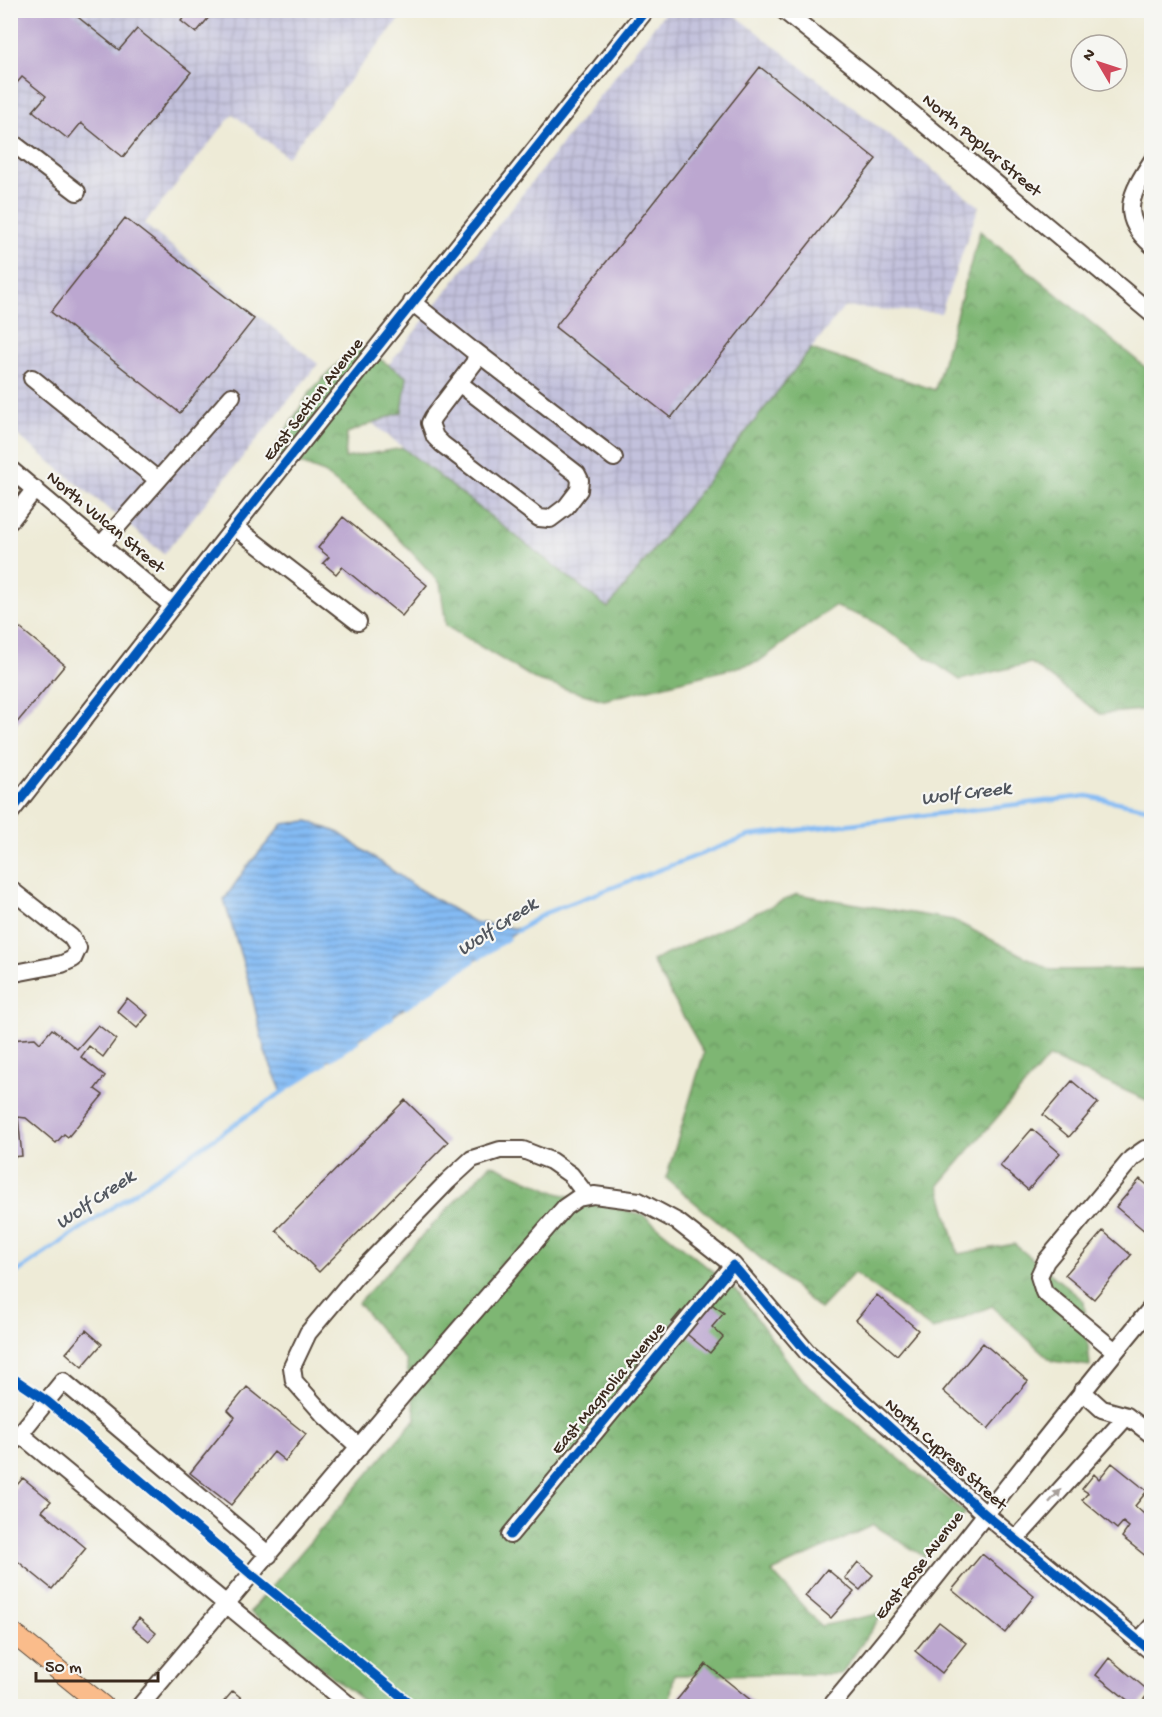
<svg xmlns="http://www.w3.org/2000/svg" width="1162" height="1717" font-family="'Gochi Hand',sans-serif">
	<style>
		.industrial { fill: url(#industrial-grid) }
		.forest { fill: url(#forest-crowns); stroke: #5c7048; stroke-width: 1.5 }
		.water { fill: url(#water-rules); stroke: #607289; stroke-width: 1.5 }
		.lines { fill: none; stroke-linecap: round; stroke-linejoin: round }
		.stream { stroke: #84bbf4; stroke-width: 4.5 }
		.building { fill: #bca7d0 }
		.minor-casing { stroke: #56473a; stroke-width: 20 }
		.major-casing { stroke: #56473a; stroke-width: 22 }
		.minor { stroke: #fff; stroke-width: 16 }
		.major { stroke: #fabc8b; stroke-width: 20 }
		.cycleway-casing { stroke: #f6f6f2; stroke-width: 13 }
		.cycleway { stroke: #0057b8; stroke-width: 9 }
		.oneway { fill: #a79f9a }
		.labels { text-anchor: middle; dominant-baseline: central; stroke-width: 4.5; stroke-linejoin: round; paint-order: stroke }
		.street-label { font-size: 18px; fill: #3b2a1e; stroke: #f6f6f2 }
		.water-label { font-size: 20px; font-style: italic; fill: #51565e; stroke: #f6f6f2 }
	</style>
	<defs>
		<pattern id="industrial-grid" width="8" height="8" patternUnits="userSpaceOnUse" patternTransform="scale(1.5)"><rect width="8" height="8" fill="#c2c1dc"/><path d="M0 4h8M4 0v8" fill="none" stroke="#a8a6bc"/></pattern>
		<pattern id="forest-crowns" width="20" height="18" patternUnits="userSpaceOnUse" patternTransform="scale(1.5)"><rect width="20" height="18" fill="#7eb673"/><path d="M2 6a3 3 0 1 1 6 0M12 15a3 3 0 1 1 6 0" fill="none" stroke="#68945e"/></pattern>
		<pattern id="water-rules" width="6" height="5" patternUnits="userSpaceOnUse" patternTransform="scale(1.5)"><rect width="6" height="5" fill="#84bbf4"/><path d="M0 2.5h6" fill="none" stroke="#6d98c5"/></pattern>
	</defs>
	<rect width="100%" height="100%" fill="#f6f6f2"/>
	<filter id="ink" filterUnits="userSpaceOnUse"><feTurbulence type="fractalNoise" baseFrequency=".0167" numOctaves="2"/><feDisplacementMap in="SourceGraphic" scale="12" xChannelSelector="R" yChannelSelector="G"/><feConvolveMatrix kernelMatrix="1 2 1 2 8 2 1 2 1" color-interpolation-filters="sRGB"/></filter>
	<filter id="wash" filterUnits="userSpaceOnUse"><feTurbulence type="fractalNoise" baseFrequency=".008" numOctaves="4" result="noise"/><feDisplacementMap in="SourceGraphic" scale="24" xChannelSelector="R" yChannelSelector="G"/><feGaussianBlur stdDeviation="1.35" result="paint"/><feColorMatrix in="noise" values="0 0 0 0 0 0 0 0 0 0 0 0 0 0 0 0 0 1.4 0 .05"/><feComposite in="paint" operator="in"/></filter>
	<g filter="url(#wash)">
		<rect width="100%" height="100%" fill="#eeebd7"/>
		<path class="industrial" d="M10 11H406L287 157 233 114 144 224 318 364 164 554 11 430Z
			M666 11H730L979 206 941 313 844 307 608 608 354 409Z"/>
		<path class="forest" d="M980 231 1151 372V709L1100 714 1031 663 960 680 871 620 834 606 758 662 604 700 538 681 446 626 440 583 382 520 324 473 272 453 310 392 357 344 407 377 402 412 347 433 345 458 403 448 608 608 811 349 935 390Z
			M797 894 953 920 1051 970 1151 969V1102L1049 1057 939 1185 958 1254 1014 1244 1084 1301 1090 1366 1052 1361 992 1306 933 1330 854 1273 820 1309 666 1178 704 1053 652 961Z
			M491 1164 557 1193 643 1215 738 1292 800 1378 966 1513 925 1557 874 1525 772 1572 821 1626 883 1613 841 1674 674 1675 669 1706H370L250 1612 416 1418 406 1361 358 1303Z"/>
		<path class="water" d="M308 821 339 833 417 888 474 922 520 929 282 1092 265 1052 250 986 224 900 246 868 283 824Z"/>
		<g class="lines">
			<path class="stream" d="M517 931 545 913 749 836 1087 796 1152 809
				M480 957 508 938
				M406 1007 473 961
				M366 1034 392 1017
				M332 1058 357 1041
				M10 1277 325 1063"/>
		</g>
		<g id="blocks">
			<path class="building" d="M10 10H69L119 50 137 29 191 72 123 157 81 123 68 139 33 111 46 96 22 77 10 91Z
				M190 10H215L196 33 181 21Z
				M760 67 876 159 671 418 555 327Z
				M125 218 254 319 180 413 51 312Z
				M343 517 427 585 402 616 342 567 336 574 323 563 329 557 318 548Z
				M10 620 65 665 10 731Z
				M127 998 148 1015 137 1028 117 1011Z
				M98 1025 116 1039 103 1057 89 1046 81 1057 105 1076 95 1089 103 1095 68 1137 64 1134 56 1143 26 1118 18 1117 22 1156 10 1157V1040L35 1038 40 1043 52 1029 77 1049Z
				M1072 1081 1098 1103 1069 1137 1043 1115Z
				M405 1100 448 1142 319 1272 276 1230Z
				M1032 1129 1060 1153 1028 1190 1000 1166Z
				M1140 1179 1152 1189V1237L1116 1207Z
				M1103 1231 1131 1255 1094 1299 1065 1275Z
				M877 1295 918 1330 897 1355 856 1320Z
				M703 1298 724 1313 712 1327 723 1337 710 1353 672 1322 681 1311 689 1317Z
				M86 1330 102 1344 82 1367 66 1353Z
				M983 1343 1028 1381 988 1429 943 1391Z
				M247 1387 306 1434 285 1461 274 1452 231 1505 190 1473 235 1417 228 1410Z
				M1112 1463 1147 1491 1135 1506 1144 1514 1152 1505V1561L1122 1537 1129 1527 1123 1522 1117 1529 1082 1500 1088 1493 1082 1489 1094 1474 1099 1479Z
				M23 1478 51 1501 42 1511 86 1548 52 1589 10 1555V1493Z
				M982 1554 1034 1596 1005 1633 952 1590Z
				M858 1562 873 1575 860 1590 845 1578Z
				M827 1569 854 1592 831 1618 805 1596Z
				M139 1618 156 1633 149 1641 132 1627Z
				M939 1622 966 1643 942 1673 915 1651Z
				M1109 1658 1150 1692 1138 1706H1135L1096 1675Z
				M706 1664 758 1706H672Z
				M233 1691 245 1701 241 1706H220Z"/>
		</g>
	</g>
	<g filter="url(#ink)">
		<use href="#blocks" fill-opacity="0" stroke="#56473a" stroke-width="1.5"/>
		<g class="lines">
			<defs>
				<path id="minor" d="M783 10 884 90 1152 314
					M10 141 77 192
					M1152 161C1132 192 1117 216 1152 245
					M412 302 477 354 474 363 433 417 430 423 435 437 442 444 539 518 550 519 566 507 579 490 580 480 577 474 459 383
					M475 351 614 458
					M32 378 158 480
					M10 469 173 606
					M10 521 35 489
					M235 527 358 622
					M101 545 232 396
					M10 813 247 511 646 10
					M10 889 71 937 78 948 73 959 62 964 10 974
					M1115 1351 1044 1292 1039 1276 1046 1261 1132 1158 1145 1149 1152 1150
					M1082 1391 1102 1409 1127 1416 1152 1435
					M20 1434 350 1706
					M10 1446 63 1381 269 1555
					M359 1447 324 1415 294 1381 292 1367 308 1333 355 1277 448 1181 472 1159 500 1150H523L551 1161 571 1175 587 1196
					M510 1535 733 1265
					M1016 1539 1127 1416
					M1138 1642 1152 1626
					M140 1706 410 1386 565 1207 578 1198 594 1195 639 1201 678 1222 733 1265 807 1352 838 1380 985 1514 1152 1652
					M831 1706C940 1576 1042 1439 1152 1307"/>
				<path id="major" d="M10 1631 103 1706"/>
			</defs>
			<use href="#minor" class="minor-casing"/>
			<use href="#major" class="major-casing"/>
			<use href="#minor" class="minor"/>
			<use href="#major" class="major"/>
			<defs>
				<path id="cycleway" d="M10 813 247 511 646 10
					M10 1376 47 1401 252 1575 413 1706
					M510 1535 733 1265 807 1352 838 1380 985 1514 1152 1652"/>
			</defs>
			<use href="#cycleway" class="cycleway-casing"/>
			<use href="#cycleway" class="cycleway"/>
		</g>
		<defs><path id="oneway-solid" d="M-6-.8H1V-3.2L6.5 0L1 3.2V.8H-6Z" transform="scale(1.5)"/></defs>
		<use class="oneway" href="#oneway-solid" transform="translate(1055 1496) rotate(-48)"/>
	</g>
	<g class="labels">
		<g class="street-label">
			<text transform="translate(981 146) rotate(40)">North Poplar Street</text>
			<text transform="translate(314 400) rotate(-52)">East Section Avenue</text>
			<text transform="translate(105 523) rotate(40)">North Vulcan Street</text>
			<text transform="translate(609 1389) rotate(-50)">East Magnolia Avenue</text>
			<text transform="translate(945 1455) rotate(42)">North Cypress Street</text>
			<text transform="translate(920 1566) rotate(-52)">East Rose Avenue</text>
		</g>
		<g class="water-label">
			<text transform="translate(966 795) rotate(-7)">Wolf Creek</text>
			<text transform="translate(498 928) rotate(-33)">Wolf Creek</text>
			<text transform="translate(96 1201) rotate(-34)">Wolf Creek</text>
		</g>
	</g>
	<rect width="1162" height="1717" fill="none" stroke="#f6f6f2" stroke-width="36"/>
	<g transform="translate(1099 63) rotate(309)"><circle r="28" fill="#f6f6f2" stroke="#aba49d" stroke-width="1.5"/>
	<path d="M0-4.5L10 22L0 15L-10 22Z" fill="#d1495b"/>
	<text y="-9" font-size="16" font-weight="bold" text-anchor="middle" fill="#3b2a1e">N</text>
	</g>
	<path d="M36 1672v9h122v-9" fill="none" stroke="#3b2a1e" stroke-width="3"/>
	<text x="45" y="1672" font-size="18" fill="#3b2a1e" stroke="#f6f6f2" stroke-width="4.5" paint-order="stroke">50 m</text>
</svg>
